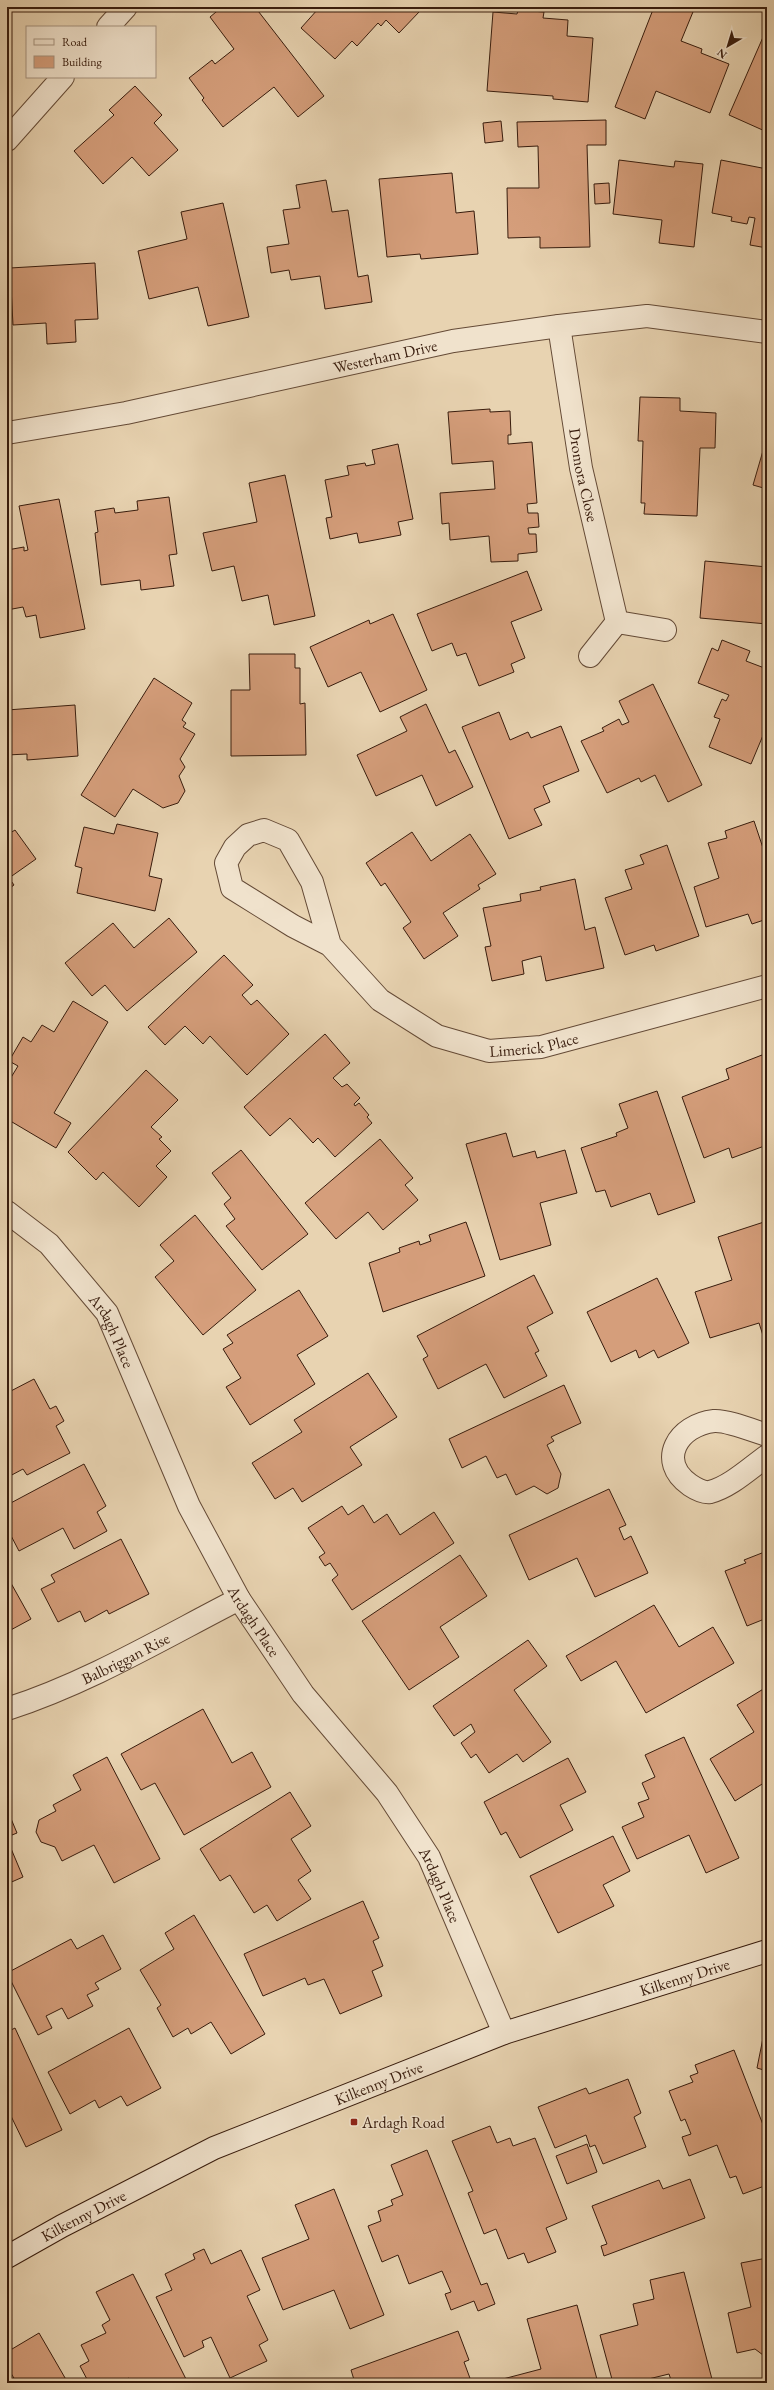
<svg xmlns="http://www.w3.org/2000/svg" width="774" height="2390" font-family="'EB Garamond',serif">
	<style>
		.building { fill: #d59e7b; stroke: #381c0d }
		.lines { fill: none; stroke-linecap: round; stroke-linejoin: round }
		.street-casing { stroke: #644a36; stroke-width: 24 }
		.secondary-casing { stroke: #381c0d; stroke-width: 24 }
		.street { stroke: #f0e2cc; stroke-width: 22 }
		.secondary { stroke: #f0e2cc; stroke-width: 22 }
		.poi-dot { fill: #8f2418; stroke: #f0e2cc; stroke-width: 1.5 }
		.labels { text-anchor: middle; dominant-baseline: central; stroke-width: 3; stroke-linejoin: round; paint-order: stroke }
		.street-label { font-size: 16px; fill: #381c0d; stroke: #f0e2cc }
		.poi-label { font-size: 16px; fill: #381c0d; stroke: #f0e2cc; text-anchor: start }
	</style>
	<rect width="100%" height="100%" fill="#e8d3b1"/>
	<filter id="stains"><feTurbulence type="fractalNoise" baseFrequency=".005" numOctaves="4"/><feColorMatrix values="0 0 0 0 .2 0 0 0 0 .09 0 0 0 0 .02 0 0 0 .5 -.17"/></filter>
	<radialGradient id="worn" r=".72"><stop offset=".6" stop-color="#630" stop-opacity="0"/><stop offset="1" stop-color="#630" stop-opacity=".3"/></radialGradient>
	<path class="building" d="M222 7H255L324 96 298 117 274 87 223 127 202 100 204 98 189 78 212 60 215 64 234 49 210 17Z
		M316 7H416L420 11 399 33 386 20 381 26 378 23 357 46 352 41 335 59 301 28 318 9Z
		M654 7H695L681 41 702 49 701 53 729 64 710 113 656 91 645 119 615 107Z
		M518 10 544 12 543 18 568 20 567 36 593 38 588 102 553 99V96L487 91 493 12 517 14Z
		M767 28V132L729 115Z
		M135 86 162 115 154 123 178 150 149 176 132 157 103 184 74 151 114 115 109 110Z
		M606 120V145H587L590 247 540 248V237L508 238 507 188H539L538 146 518 147 517 122Z
		M501 121 503 141 485 143 483 123Z
		M619 160 674 167 675 161 703 164 694 247 659 243 662 220 613 214Z
		M721 160 767 169V248L750 245 755 218 749 217 747 224 731 221 732 217 712 213Z
		M452 173 456 213 474 211 478 254 421 259 420 254 387 257 379 179Z
		M326 180 332 212 348 210 358 277 368 275 372 302 325 309 320 276 291 280 289 270 271 273 267 247 289 244 283 210 300 208 296 185Z
		M609 183 610 203 595 204 594 184Z
		M223 203 249 317 208 326 198 287 149 299 138 251 187 239 181 212Z
		M95 263 98 319 75 320 76 342 47 344 46 323 13 325 10 268Z
		M640 397 680 398V411L716 413 715 448H700L697 516 644 514 645 503H641L643 441H638Z
		M490 409V412L510 411 511 435H508V444L532 442 537 503 527 504 528 513H538L539 527 528 528 529 534H536L537 552 518 554V561L491 562 489 536 450 540 449 523 442 524 440 493 495 489 493 461 452 464 448 412Z
		M767 437V489L753 485Z
		M398 444 413 519 398 522 401 535 359 543 357 533 330 539 326 518 332 517 325 480 349 475 347 466 365 463 366 466 375 464 372 450Z
		M285 475 315 616 274 625 268 595 242 601 234 566 212 571 203 533 257 522 249 483Z
		M169 497 177 554 169 555 174 586 141 590 140 580 101 585 95 533 98 532 95 511 114 508 115 513 138 510 137 501Z
		M59 499 85 629 40 638 36 615 26 617 23 607 7 610V550L24 547V551L28 550 19 506Z
		M705 561 767 567V624L700 618Z
		M527 571 542 610 511 622 525 658 511 664 514 672 479 686 466 653 457 656 452 643 432 651 417 614Z
		M393 614 427 690 380 712 361 672 328 687 310 647 369 620 370 624Z
		M722 640 750 651 746 661 767 669V732L764 733 751 764 709 747 720 719 714 717 722 699 726 701 729 695 698 683 712 648 718 651Z
		M249 654H295V668H300V704L305 703 306 755 231 756V690H250Z
		M154 678 192 703 182 720 186 723 183 727 195 734 180 759 185 767 179 776 185 791 178 803 163 808 133 789 115 817 81 795Z
		M653 684 702 785 668 802 655 775 641 782 639 778 607 793 581 741 604 731 602 728 619 719 622 725 629 722 619 701Z
		M426 704 449 753 455 750 473 787 436 806 422 775 376 796 357 755 407 731 400 717Z
		M75 705 78 756 27 760V754L7 755V710Z
		M499 712 510 740 528 732 531 738 561 726 579 771 543 786 550 802 534 809 542 825 509 839 462 727Z
		M754 821 767 860V919L752 924 748 914 706 927 694 887 719 878 708 843 727 838 725 831Z
		M117 824 158 833 149 876 162 879 155 911 77 893 82 868 75 866 84 827 114 834Z
		M15 830 36 859 9 878 14 885 7 890V835Z
		M412 832 431 861 470 834 496 874 478 885 480 889 443 913 458 936 424 959 403 928 411 922 385 883 381 886 366 863Z
		M667 845 699 936 656 951 654 945 625 955 605 898 632 889 625 870 644 864 640 855Z
		M575 879 585 930 595 927 604 968 546 981 541 956 522 961 524 974 492 981 485 947 491 946 483 908 521 901 520 894 541 890 540 887Z
		M169 918 197 952 127 1011 105 985 92 996 65 963 113 923 134 948Z
		M224 955 253 985 242 995 251 1005 257 1000 289 1034 247 1075 210 1036 203 1044 185 1026 165 1045 148 1027Z
		M73 1001 108 1022 54 1113 71 1123 56 1148 7 1119V1084L18 1066 9 1061 23 1037 31 1042 42 1025 54 1032Z
		M325 1034 350 1063 333 1078 342 1087 347 1084 360 1098 354 1104 355 1106 359 1103 369 1115 367 1117 372 1123 335 1157 318 1138 313 1143 290 1118 270 1136 244 1107Z
		M762 1055 767 1070V1098L764 1099 767 1107V1145L732 1158 729 1148 704 1158 682 1097 729 1079 726 1069Z
		M146 1070 178 1100 151 1127 162 1137 159 1139 171 1151 156 1166 167 1177 139 1207 103 1172 96 1180 68 1152Z
		M657 1091 695 1202 658 1215 650 1193 611 1207 605 1190 596 1192 581 1148 617 1136 616 1133 628 1128 619 1104Z
		M506 1133 513 1157 535 1151 537 1158 565 1150 577 1193 540 1203 551 1245 500 1260 466 1144Z
		M380 1139 413 1178 405 1185 418 1200 383 1230 368 1212 336 1239 305 1203Z
		M241 1150 308 1234 262 1270 226 1226 235 1219 224 1204 231 1198 212 1173Z
		M195 1215 256 1290 203 1335 155 1277 174 1261 160 1245Z
		M767 1221V1348L759 1323 710 1338 695 1292 732 1280 718 1237Z
		M466 1222 485 1276 383 1312 369 1263 400 1252 399 1248 419 1241 420 1245 431 1241 429 1235Z
		M534 1275 553 1313 527 1327 539 1351 535 1353 547 1376 504 1398 486 1364 438 1389 423 1359 428 1356 417 1336Z
		M657 1278 689 1343 658 1358 654 1350 639 1358 636 1350 611 1362 587 1312Z
		M299 1290 328 1336 297 1355 315 1384 250 1425 226 1387 241 1378 223 1349 233 1343 227 1335Z
		M368 1373 397 1417 350 1447 362 1465 302 1502 293 1488 275 1499 252 1463 302 1432 294 1420Z
		M34 1379 50 1409 56 1406 64 1421 56 1426 70 1453 27 1475 23 1469 8 1477 7 1393Z
		M564 1385 581 1423 551 1437 554 1441 547 1445 561 1474 558 1488 547 1494 534 1486 516 1495 506 1474 497 1478 486 1456 462 1468 449 1439Z
		M84 1464 106 1506 97 1512 107 1531 74 1549 63 1528 19 1551 7 1528V1505Z
		M609 1489 626 1525 619 1528 624 1540 631 1536 648 1573 595 1597 577 1558 529 1580 509 1535Z
		M363 1505 374 1523 387 1514 400 1535 434 1512 454 1543 352 1610 332 1580 338 1575 330 1563 325 1566 319 1557 325 1553 308 1528 342 1506 348 1515Z
		M121 1539 149 1594 109 1614 107 1610 85 1622 80 1611 58 1622 41 1589 55 1582 51 1575Z
		M767 1551V1618L747 1626 725 1571 746 1563 744 1560Z
		M460 1555 487 1596 440 1627 459 1657 409 1690 362 1621Z
		M7 1576 31 1619 7 1632Z
		M654 1605 679 1647 713 1627 734 1663 646 1713 616 1661 581 1681 566 1656Z
		M528 1640 547 1666 514 1690 551 1742 523 1762 517 1754 489 1773 476 1754 471 1758 461 1743 475 1732 471 1724 454 1736 433 1706Z
		M765 1688 767 1691V1781L735 1801 710 1759 754 1732 737 1705Z
		M203 1709 232 1763 252 1752 271 1787 184 1835 155 1783 141 1790 121 1754Z
		M684 1737 739 1858 706 1873 689 1835 637 1859 622 1827 644 1817 638 1803 649 1799 642 1783 655 1777 645 1755Z
		M107 1757 160 1859 114 1883 94 1845 62 1861 55 1847 41 1842 36 1832 39 1820 56 1811 53 1805 81 1790 73 1775Z
		M568 1758 586 1792 560 1805 573 1830 520 1858 506 1832 501 1835 484 1802Z
		M290 1792 311 1826 291 1839 311 1871 298 1880 311 1899 277 1921 267 1905 254 1913 230 1875 220 1881 200 1849Z
		M7 1809 17 1833 7 1837Z
		M613 1836 630 1871 603 1885 614 1906 558 1933 530 1876Z
		M7 1839 23 1877 7 1884Z
		M363 1901 379 1938 373 1941 383 1966 372 1971 382 1996 340 2014 324 1979 308 1985 305 1978 263 1996 244 1954Z
		M194 1915 265 2034 231 2054 211 2022 191 2034 188 2028 173 2037 157 2008 161 2005 140 1970 174 1949 165 1933Z
		M103 1935 121 1969 95 1983 99 1989 87 1995 93 2006 68 2019 62 2008 46 2016 52 2028 38 2035 7 1973 71 1939 77 1949Z
		M15 2028 62 2130 26 2147 10 2114 7 2116V2032Z
		M129 2028 161 2088 127 2106 121 2096 99 2108 95 2100 70 2114 48 2072Z
		M764 2033H767V2071L757 2068Z
		M734 2050 767 2135V2185L743 2194 736 2176 730 2178 717 2145 689 2156 682 2137 691 2134 685 2119 681 2121 669 2091 693 2082 690 2076 698 2073 695 2065Z
		M628 2079 641 2113 634 2117 646 2147 603 2164 595 2145 590 2147 586 2135 555 2148 538 2107 586 2088 589 2094Z
		M490 2126 497 2143 510 2138 513 2146 535 2138 567 2219 546 2228 556 2252 528 2263 524 2253 508 2259 496 2229 484 2234 468 2193 473 2191 452 2141Z
		M587 2144 597 2172 567 2184 556 2156Z
		M427 2150 481 2285 487 2283 495 2304 478 2311 474 2301 451 2310 445 2294 451 2292 442 2271 409 2284 398 2255 382 2262 368 2226 381 2221 378 2211 393 2205 391 2200 403 2195 391 2165Z
		M690 2179 705 2218 604 2256 601 2246 607 2244 592 2206 659 2180 663 2189Z
		M334 2189 384 2315 350 2329 334 2290 283 2310 262 2258 309 2239 295 2205Z
		M204 2249 211 2264 241 2250 260 2290 247 2296 268 2340 259 2345 267 2361 230 2378 211 2337 202 2341 204 2347 184 2357 156 2297 172 2290 165 2274 195 2259 193 2254Z
		M767 2258V2358L755 2349 737 2353 728 2313 751 2307 741 2263Z
		M684 2272 713 2383H672L669 2374 632 2383H613L600 2335 638 2325 633 2304 654 2299 650 2280Z
		M133 2274 188 2383H132L129 2378 119 2383H89L80 2366 89 2361 81 2345 106 2333 102 2325 110 2320 96 2292Z
		M577 2305 598 2383H504L503 2379 541 2369 527 2319Z
		M458 2331 469 2360 464 2362 471 2381 465 2383H355L351 2370Z
		M39 2333 68 2383H17L7 2367V2352Z"/>
	<g class="lines">
		<defs>
			<g id="street">
				<path d="M108 27 126 7"/>
				<path d="M7 140 63 77"/>
				<path id="s1" d="M559 326 581 468 617 622 590 656"/>
				<path id="s2" d="M7 433 126 413 453 341 559 326 647 316 767 332"/>
				<path d="M617 622 665 630"/>
				<path id="s3" d="M330 945 312 882 288 840 264 830 248 835 235 847 226 863 232 888 293 926 330 945 380 1000 437 1036 489 1051 541 1047 767 986"/>
				<path id="s4" d="M7 1212 49 1244 107 1313 189 1506 239 1599 303 1694 387 1793 429 1857 504 2033"/>
				<path d="M767 1435C754 1431 727 1420 714 1421 678 1425 656 1461 690 1485 696 1489 703 1493 710 1492 730 1487 750 1468 767 1456"/>
				<path id="s5" d="M7 1709C88 1683 163 1638 239 1599"/>
			</g>
			<g id="secondary">
				<path id="s6" d="M7 2257 62 2226 214 2148 504 2033 767 1951"/>
			</g>
		</defs>
		<use href="#street" class="street-casing"/>
		<use href="#secondary" class="secondary-casing"/>
		<use href="#street" class="street"/>
		<use href="#secondary" class="secondary"/>
	</g>
	<rect class="poi-dot" x="350" y="2118" width="8" height="8" rx="2"/>
	<g class="labels">
		<g class="street-label">
			<text stroke="none"><textPath href="#s2" startOffset="386">Westerham Drive</textPath></text>
			<text stroke="none"><textPath href="#s1" startOffset="151">Dromora Close</textPath></text>
			<text stroke="none"><textPath href="#s3" startOffset="573">Limerick Place</textPath></text>
			<text stroke="none"><textPath href="#s4" startOffset="161">Ardagh Place</textPath></text>
			<text stroke="none"><textPath href="#s4" startOffset="485">Ardagh Place</textPath></text>
			<text stroke="none"><textPath href="#s5" startOffset="129">Balbriggan Rise</textPath></text>
			<text stroke="none"><textPath href="#s4" startOffset="809">Ardagh Place</textPath></text>
			<text stroke="none"><textPath href="#s6" startOffset="735">Kilkenny Drive</textPath></text>
			<text stroke="none"><textPath href="#s6" startOffset="411">Kilkenny Drive</textPath></text>
			<text stroke="none"><textPath href="#s6" startOffset="87">Kilkenny Drive</textPath></text>
		</g>
		<g class="poi-label">
			<text x="362" y="2122">Ardagh Road</text>
		</g>
	</g>
	<rect width="774" height="2390" fill="none" stroke="#e8d3b1" stroke-width="24"/>
	<rect x="8" y="8" width="758" height="2374" fill="none" stroke="#381c0d" stroke-width="2"/>
	<rect x="12" y="12" width="750" height="2366" fill="none" stroke="#381c0d"/>
	<rect x="26" y="26" width="130" height="52" fill="#f0e2cc" stroke="#a69380"/>
	<rect x="34" y="39" width="20" height="6" fill="#f0e2cc" stroke="#a69380"/>
	<text x="62" y="46" font-size="12" fill="#381c0d">Road</text>
	<rect x="34" y="56" width="20" height="12" fill="#d59e7b" stroke="#a69380"/>
	<text x="62" y="66" font-size="12" fill="#381c0d">Building</text>
	<g transform="translate(728 46) rotate(218)" stroke="#f0e2cc" stroke-width="3" paint-order="stroke">
	<path d="M0-3L7 15L0 10L-7 15Z" fill="#381c0d"/>
	<text y="-6" font-size="11" font-weight="bold" text-anchor="middle" fill="#381c0d">N</text>
	</g>
	<rect width="100%" height="100%" filter="url(#stains)"/>
	<rect width="100%" height="100%" fill="url(#worn)"/>
</svg>
